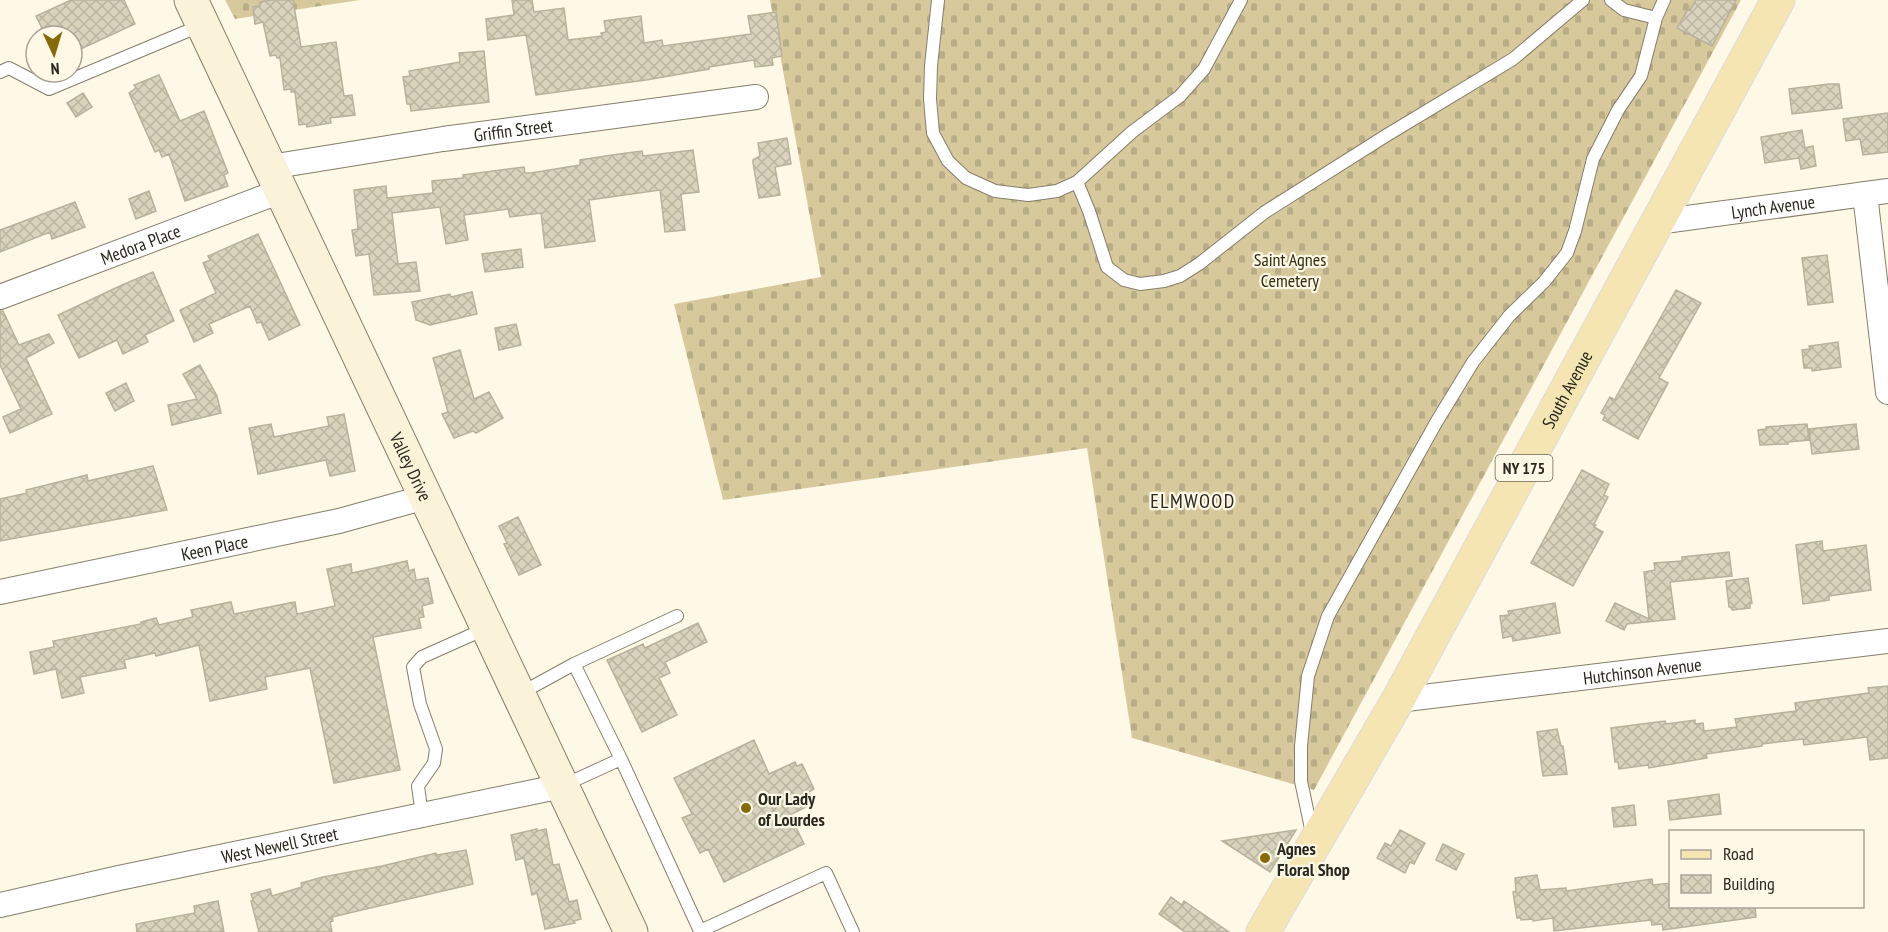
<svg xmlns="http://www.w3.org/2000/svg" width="1888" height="932" font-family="'PT Sans Narrow',sans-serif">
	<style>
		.cemetery { fill: url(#cemetery-stones) }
		.building { fill: url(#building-cross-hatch); stroke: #b8b19c; stroke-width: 1.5 }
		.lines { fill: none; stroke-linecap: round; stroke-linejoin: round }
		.service-casing { stroke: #857e6a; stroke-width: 14 }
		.minor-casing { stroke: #857e6a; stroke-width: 26 }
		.secondary-casing { stroke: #857e6a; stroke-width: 35 }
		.primary-casing { stroke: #dddcdb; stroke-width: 35 }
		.service { stroke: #fff; stroke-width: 12 }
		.minor { stroke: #fff; stroke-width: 24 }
		.secondary { stroke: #faf2d9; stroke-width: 33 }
		.primary { stroke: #f5e5b2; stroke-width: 33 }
		.poi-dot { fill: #856a05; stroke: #fef8e7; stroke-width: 2 }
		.labels { text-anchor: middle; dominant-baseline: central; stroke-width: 4.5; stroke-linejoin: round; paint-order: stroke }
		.shield { fill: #fef8e7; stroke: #69665a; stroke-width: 1.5 }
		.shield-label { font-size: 16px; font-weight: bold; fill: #29271e }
		.street-label { font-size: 18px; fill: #29271e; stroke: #fef8e7 }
		.park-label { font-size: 18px; fill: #32290e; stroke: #fef8e7 }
		.poi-label { font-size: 18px; font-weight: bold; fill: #29271e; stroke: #fef8e7; text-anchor: start }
		.neighbourhood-label { font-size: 20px; letter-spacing: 1.5px; fill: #29271e; stroke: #fef8e7 }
	</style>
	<defs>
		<pattern id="cemetery-stones" width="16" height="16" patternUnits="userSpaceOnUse" patternTransform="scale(1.5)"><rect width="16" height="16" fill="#d8c99d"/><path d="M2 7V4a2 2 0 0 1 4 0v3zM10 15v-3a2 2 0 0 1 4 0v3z" fill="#b9ad87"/></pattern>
		<pattern id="building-cross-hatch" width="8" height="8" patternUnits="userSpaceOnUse" patternTransform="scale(1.5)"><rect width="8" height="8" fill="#d9d2bc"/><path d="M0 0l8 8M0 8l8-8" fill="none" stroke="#bab4a1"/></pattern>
	</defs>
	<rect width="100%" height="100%" fill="#fef8e7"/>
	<path class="cemetery" d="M225 0H360L235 19Z
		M770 0H1741L1314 790 1132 738 1087 448 723 500 674 304 821 277Z"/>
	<path class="building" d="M71 0H124L135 24 72 53V36H46L36 16Z
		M272 0H293L301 47 336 42 344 96 352 95 355 115 330 118 331 123 307 127 306 124 299 125 295 92H291V89L284 90 280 58H277L276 55 270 56 263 22 255 24 253 7 260 6V2Z
		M512 0H532L534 12 564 8 568 40 602 36 601 33 606 32 604 21 641 16 644 43 662 40 663 46 751 34 748 16 776 12 782 56 772 58 773 65 755 67 754 60 709 67V69L646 80 536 95 526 35 488 40 486 19 514 15Z
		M1696 0H1736L1712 46 1677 28 1688 9 1690 10Z
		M484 51 489 102 411 111 410 104H407L403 77 410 76 409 71 460 62 459 53Z
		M159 75 180 121 204 111 228 173 224 175 228 186 185 201 169 154 162 157 159 150 155 152 129 93 136 88 134 85Z
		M1829 84H1839L1842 108 1792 114 1789 89Z
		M83 93 92 107 76 117 67 103Z
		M1888 113V152L1863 155 1860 139 1846 141 1843 119Z
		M1802 130 1805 148 1813 146 1816 166 1801 169 1799 158 1765 163 1761 137Z
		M787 138 791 164 775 167 780 195 759 198 753 163V160L760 156 758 143Z
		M693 150 699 192 681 194 685 230 665 232 660 190 589 200 595 241 545 248 541 213 510 217 508 209 464 215 468 240 446 244 440 207 392 213 398 264 416 262 420 291 374 295 369 254 356 256 352 230 358 229 354 190 386 186 387 198 433 193 432 181 463 178V175L524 167 525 173H531L580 165V160L619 154 642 151 643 156Z
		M149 191 156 211 136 219 129 199Z
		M75 202 85 227 52 239 50 232 0 252V230Z
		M258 234 300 325 269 340 261 322 257 323 250 306 209 324 213 333 194 342 180 310 216 293 203 263 210 260 208 256Z
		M521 249 523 267 485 272 482 254Z
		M1827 255 1833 302 1808 305 1802 258Z
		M153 272 174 321 145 335 148 342 123 354 117 340 79 358 58 315 122 285Z
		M1676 290 1701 303 1659 378 1668 383 1638 439 1603 420 1605 415 1601 413 1610 397 1615 400 1616 397Z
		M472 292 477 314 430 325 416 320 412 302 450 294 451 297Z
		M0 311H3L19 345 49 334 54 343 26 358 52 414 10 433 3 417 21 409 0 365Z
		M516 324 521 345 499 350 495 328Z
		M1838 342 1841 367 1812 371V368H1804L1802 350 1810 349 1809 346Z
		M460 350 474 399 489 392 503 418 476 433 473 431 454 438 442 414 448 412 433 358Z
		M200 365 217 396 221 413 172 425 168 405 197 399 183 374Z
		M126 383 134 401 115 411 106 393Z
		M344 414 355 471 330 476 326 460 258 474 249 428 271 424 274 437 329 426 327 417Z
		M1807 424 1809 440 1788 442V444L1760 445 1758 430 1766 429V427Z
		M1856 424 1859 449 1812 454 1809 429Z
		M153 466 167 510 0 541V499L27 493 26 490 87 475 88 481Z
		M1582 470 1609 484 1604 495 1608 497 1594 524 1596 525 1594 527 1603 532 1573 586 1531 563Z
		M518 517 541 565 519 575 504 544 507 543 499 526Z
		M1822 541 1823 551 1866 545 1871 590 1829 596V600L1803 604 1796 545Z
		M1729 552 1732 576 1670 582 1675 619 1627 624 1624 630 1606 621 1615 603 1649 619 1644 572 1655 570 1654 563 1682 561V557Z
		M407 561 409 571 414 569 416 580 428 578 433 603 422 606 424 617 419 618 421 628 373 637 400 770 334 783 310 668 265 677 267 689 210 701 199 645 156 656 155 653 124 660 126 668 80 677 84 693 62 698 56 669 34 674 30 652 54 647 53 641 141 624V622L156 618 159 625 193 617 191 610 231 602 234 614 295 602 297 614 335 606 327 569 351 564 352 573Z
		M1748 578 1752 603 1750 604V608L1732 610 1731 607H1729L1726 581Z
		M1555 603 1560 633 1513 641 1512 636 1503 638 1500 616 1509 615 1508 611Z
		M698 623 707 642 665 662 670 673 659 678 677 715 642 732 607 660 643 644 645 648Z
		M1888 686V758L1870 760 1867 737 1804 745 1803 739 1762 744V746L1706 754 1707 758 1649 768 1648 765 1619 769 1618 762H1615L1611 728 1665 721 1666 724 1695 720V724L1703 723 1704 731 1737 727 1735 719 1796 711 1795 703 1869 693 1868 688Z
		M1557 729 1561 746H1563L1567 774 1543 776 1537 732Z
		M754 740 769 774 795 762 797 766 802 764 814 789 809 792 814 803 790 815 804 844 724 882 708 849 700 853 682 818 692 814 674 778Z
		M1719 794 1721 814 1670 820 1668 801Z
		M1634 805 1636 825 1614 827 1612 808Z
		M537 829V831L546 829 553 865 559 864 569 902 577 900 581 919 574 921 575 923 545 929 537 893 532 895 524 858 516 860 511 835Z
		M1296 830 1270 872 1222 841Z
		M1400 830 1425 843 1414 864 1410 862 1405 873 1377 858 1385 843 1391 846Z
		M1443 844 1464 854 1456 870 1436 860Z
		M466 850 473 884 332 917 333 921 330 922 332 932H259L251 901 253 900 251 894 270 889 272 896 302 887 301 883 323 877 382 866 436 853 437 855Z
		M1537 875 1540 890 1566 888V891L1652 879 1653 885 1671 883V906H1755L1756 917 1663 930 1662 924 1652 925 1651 920 1554 931 1553 918 1533 921V919L1521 920V918H1517L1513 892 1516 891 1515 878Z
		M1171 897 1182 905 1184 901 1229 932H1185L1159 914Z
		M218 901 224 932H137L136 924 195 913 194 906Z"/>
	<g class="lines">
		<defs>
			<path id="service" d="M938 0 931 66 930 99 933 133 948 161 966 178 995 191 1028 195 1057 191 1077 182 1132 132 1180 96 1204 69 1241 0
				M1611 0 1624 10 1656 18
				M0 72 9 68 49 89 202 25
				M1077 182 1089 211 1107 267 1124 280 1140 284 1164 281 1180 276 1199 264 1265 212 1387 135 1513 59 1583 0
				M574 664 677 616
				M521 693 574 664 621 759
				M562 786 621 759 700 931 826 873 853 932
				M422 815 418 786 434 763 436 749 420 704 413 667 422 657 487 628
				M1312 833 1301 781V746L1308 676 1328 616 1437 421 1473 362 1509 316 1544 282 1567 253 1575 231 1593 159 1618 110 1641 76 1656 18 1664 0"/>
			<g id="minor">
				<path id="s1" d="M270 167 443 139 756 97"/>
				<path d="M1865 194 1888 392"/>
				<path id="s2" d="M1657 222 1888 191"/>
				<path id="s3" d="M0 297 281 191"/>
				<path id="s4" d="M0 592 339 521 426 497"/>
				<path id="s5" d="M1398 700 1888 641"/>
				<path id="s6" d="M0 905 119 878 562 786"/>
			</g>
			<g id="secondary">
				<path id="s7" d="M191 0 631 932"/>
			</g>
			<g id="primary">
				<path id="s8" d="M1263 932 1398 700 1778 0"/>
			</g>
		</defs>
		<use href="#service" class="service-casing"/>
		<use href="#minor" class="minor-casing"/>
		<use href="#secondary" class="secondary-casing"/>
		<use href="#primary" class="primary-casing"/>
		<use href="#service" class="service"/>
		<use href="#minor" class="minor"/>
		<use href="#secondary" class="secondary"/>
		<use href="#primary" class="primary"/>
	</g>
	<g class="poi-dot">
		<circle cx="746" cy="808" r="6"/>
		<circle cx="1265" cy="858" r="6"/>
	</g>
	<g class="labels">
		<rect class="shield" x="1495.5" y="455" width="57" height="26" rx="4.5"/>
		<g class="shield-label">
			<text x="1524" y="468">NY 175</text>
		</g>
		<g class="street-label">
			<text stroke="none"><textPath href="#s1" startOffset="246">Griffin Street</textPath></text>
			<text stroke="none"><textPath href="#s2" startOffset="117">Lynch Avenue</textPath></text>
			<text stroke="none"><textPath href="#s3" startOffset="150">Medora Place</textPath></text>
			<text stroke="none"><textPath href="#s8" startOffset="622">South Avenue</textPath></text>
			<text stroke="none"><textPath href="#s7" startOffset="516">Valley Drive</textPath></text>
			<text stroke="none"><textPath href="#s4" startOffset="219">Keen Place</textPath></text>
			<text stroke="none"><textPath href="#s5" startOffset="246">Hutchinson Avenue</textPath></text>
			<text stroke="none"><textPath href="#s6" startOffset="286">West Newell Street</textPath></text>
		</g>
		<g class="park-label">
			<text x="1290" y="259">Saint Agnes<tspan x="1290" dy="21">Cemetery</tspan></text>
		</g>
		<g class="poi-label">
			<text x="758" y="798">Our Lady<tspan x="758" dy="21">of Lourdes</tspan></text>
			<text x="1277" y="848">Agnes<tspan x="1277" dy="21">Floral Shop</tspan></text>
		</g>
		<g class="neighbourhood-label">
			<text x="1193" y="501">ELMWOOD</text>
		</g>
	</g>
	<rect x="1669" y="830" width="195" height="78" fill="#fef8e7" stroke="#a9a497" stroke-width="1.5"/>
	<rect x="1681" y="850" width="30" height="9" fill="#f5e5b2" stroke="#a9a497" stroke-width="1.5"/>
	<text x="1723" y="860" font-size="18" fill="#29271e">Road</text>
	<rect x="1681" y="875" width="30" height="18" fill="url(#building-cross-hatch)" stroke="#a9a497" stroke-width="1.5"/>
	<text x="1723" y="890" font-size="18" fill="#29271e">Building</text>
	<g transform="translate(54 54) rotate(176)"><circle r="28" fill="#fef8e7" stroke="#a9a497" stroke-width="1.5"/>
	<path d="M0-4.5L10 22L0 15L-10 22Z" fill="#856a05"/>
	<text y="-9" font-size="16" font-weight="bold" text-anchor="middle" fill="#29271e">N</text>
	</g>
</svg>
